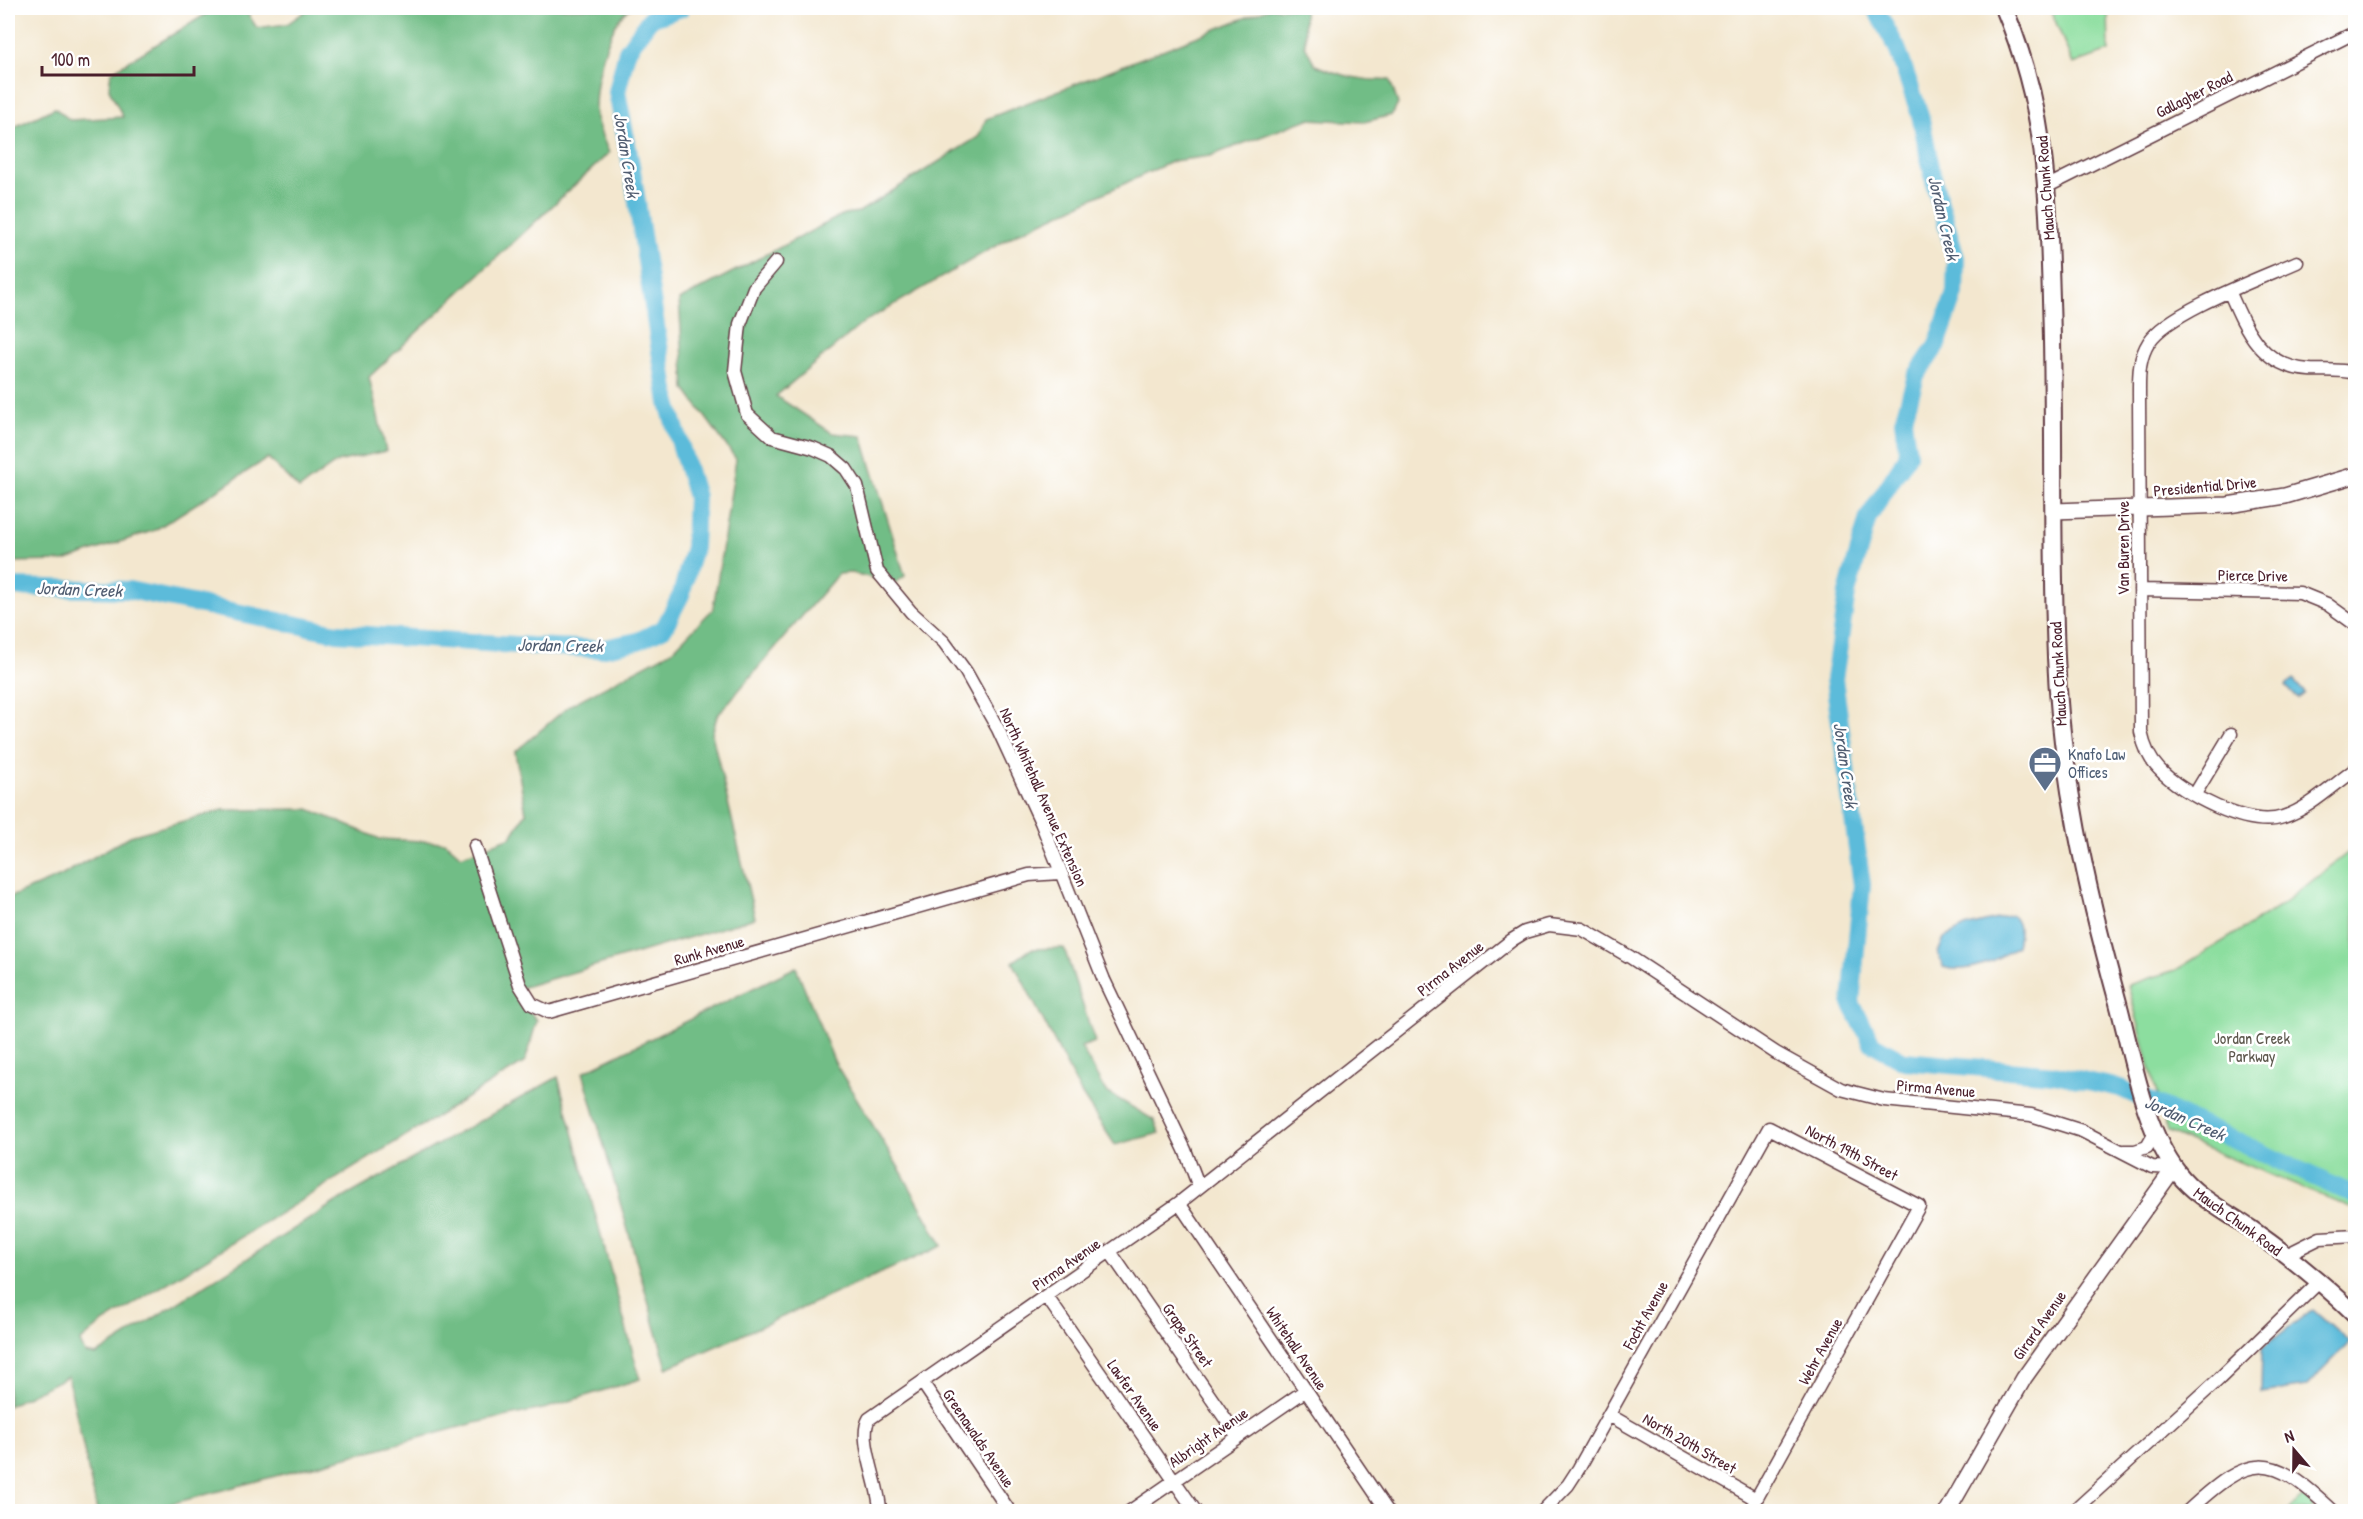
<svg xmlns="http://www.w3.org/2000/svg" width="2363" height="1519" font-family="'Patrick Hand',sans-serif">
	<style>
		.green { fill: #8cde9f; stroke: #6b7e65; stroke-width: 1.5 }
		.forest { fill: #71bd86; stroke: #5e6e58; stroke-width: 1.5 }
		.water { fill: #5cbbda; stroke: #536d82; stroke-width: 1.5 }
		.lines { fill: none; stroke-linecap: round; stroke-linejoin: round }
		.river { stroke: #5cbbda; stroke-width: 18 }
		.minor-casing { stroke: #633d44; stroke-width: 15 }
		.tertiary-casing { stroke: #633d44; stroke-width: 18 }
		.secondary-casing { stroke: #633d44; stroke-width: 20 }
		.minor { stroke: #fff; stroke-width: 12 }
		.tertiary { stroke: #fff; stroke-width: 15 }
		.secondary { stroke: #fff; stroke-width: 16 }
		.labels { text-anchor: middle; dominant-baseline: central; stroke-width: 5; stroke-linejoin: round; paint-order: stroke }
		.street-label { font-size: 16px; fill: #4a1f2b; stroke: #fff }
		.service-label { font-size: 16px; fill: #4e5e75; stroke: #fff; text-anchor: start }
		.park-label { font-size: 16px; fill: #5e584e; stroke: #fff }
		.water-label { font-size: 18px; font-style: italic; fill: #515d71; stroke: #fff }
	</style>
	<rect width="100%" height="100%" fill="#fff"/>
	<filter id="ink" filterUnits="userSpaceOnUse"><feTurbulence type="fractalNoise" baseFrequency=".0167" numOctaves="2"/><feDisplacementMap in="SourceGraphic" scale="12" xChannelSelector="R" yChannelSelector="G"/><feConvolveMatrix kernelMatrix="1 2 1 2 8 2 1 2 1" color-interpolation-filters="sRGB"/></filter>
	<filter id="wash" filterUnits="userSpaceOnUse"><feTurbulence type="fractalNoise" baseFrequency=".008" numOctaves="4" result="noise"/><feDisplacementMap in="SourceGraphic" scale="24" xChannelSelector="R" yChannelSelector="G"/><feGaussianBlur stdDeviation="1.35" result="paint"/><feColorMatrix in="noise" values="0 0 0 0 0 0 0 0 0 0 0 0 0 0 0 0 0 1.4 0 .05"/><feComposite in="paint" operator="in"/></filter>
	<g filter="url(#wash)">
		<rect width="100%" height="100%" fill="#f3e7cf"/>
		<path class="green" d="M2050 8H2108L2109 51 2073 64Z
			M2355 847V1210L2167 1132 2128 985 2176 970 2279 907Z
			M2304 1496 2315 1506 2309 1511H2288Z"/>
		<path class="forest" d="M216 8H244L257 28 287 24 310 8H631C607 22 595 82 595 109 595 123 604 140 609 153L369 377 386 451 337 462 299 489 268 458 155 530 64 561 8 562V130L55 108 70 120 123 117 109 89 111 72Z
			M1270 8H1304L1305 45 1315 65C1340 75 1363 82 1390 80L1398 104 1392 115 1364 122 1308 119 1210 156 1173 161 1018 233 864 322 776 396 832 433 862 436 905 576 895 583 851 573 838 574 717 716 712 734 755 918 517 989 522 1004 537 1020 525 1062 101 1324 80 1342 85 1353 96 1355 336 1202 558 1077 640 1379 547 1408 475 1423 140 1512 97 1511 68 1376 8 1406V898L61 876 130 836 223 810 309 809 380 839 445 842 461 856 511 837 526 813 515 752 570 705 672 651 713 609 736 459 685 389 679 300 844 214 859 212 978 137 986 119Z
			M1064 948 1095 1042 1081 1047 1105 1091 1154 1120 1160 1133 1115 1145 1082 1095 1013 962 1031 949Z
			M796 967 835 1063 902 1173 942 1246 667 1368 583 1072Z"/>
		<path class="water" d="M2293 680 2305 693 2298 699 2286 686Z
			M2012 915C2022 924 2019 935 2017 946 1998 960 1966 975 1943 967L1938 953 1944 938 1965 927Z
			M2313 1309 2350 1342 2307 1386 2261 1393 2262 1348Z"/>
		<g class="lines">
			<path class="river" d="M1875 8 1897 48 1920 115 1935 186 1956 258 1955 293 1937 345 1916 376 1903 421 1908 455 1868 518 1847 593 1834 679 1862 885 1851 1003 1872 1043 1904 1061 2054 1074 2120 1088 2356 1196
				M8 587 129 590 337 633 531 646 600 649 638 641 664 628 681 595 694 547 696 497 668 403 632 170 617 92 627 51 650 19 681 8"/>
		</g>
	</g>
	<g filter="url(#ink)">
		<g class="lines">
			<defs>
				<path id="minor" d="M2048 186 2356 32
					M776 262 754 288 740 324 735 371 747 414 772 437 813 448 831 456 846 469 857 486 877 571 911 612 944 642 966 672 998 729 1041 822 1104 980 1185 1150 1199 1187
					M2297 262C2261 278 2168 312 2149 342 2138 359 2139 377 2139 396L2141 732C2144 746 2149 759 2159 769 2182 794 2249 829 2283 817 2309 809 2333 785 2356 769
					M2230 293C2246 330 2262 367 2309 370 2325 371 2339 369 2356 373
					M2140 590 2300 593 2327 604 2356 625
					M2195 794 2231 734
					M475 846 520 985 532 1004 549 1012 1029 875 1060 873
					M2124 1151H2135L2147 1147 2155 1133
					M1179 1203 1388 1512
					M1111 1253 1238 1437
					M2286 1255 2320 1238 2356 1236
					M1047 1297 1196 1512
					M922 1382 1010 1512
					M1609 1415 1756 1499
					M880 1512C881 1488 857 1439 869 1419L1179 1203 1512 940 1525 932 1549 925 1582 929 1630 957 1776 1053 1841 1089 1884 1100 2031 1115 2082 1131 2152 1167 2174 1168
					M1129 1512 1306 1390
					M1542 1512 1568 1485 1579 1468 1769 1128 1919 1206 1749 1512
					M2073 1512 2219 1379 2319 1282
					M2187 1512C2251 1452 2270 1451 2334 1512"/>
				<path id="tertiary" d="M2054 511 2228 505 2285 496 2356 475
					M1947 1512 2024 1378 2174 1168"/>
				<path id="secondary" d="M2004 8C2047 110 2048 192 2051 300 2055 419 2051 538 2056 657 2061 774 2086 887 2117 999 2132 1054 2143 1128 2178 1173 2196 1197 2227 1212 2251 1229 2288 1255 2323 1283 2356 1315"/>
			</defs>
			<use href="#minor" class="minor-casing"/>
			<use href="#tertiary" class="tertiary-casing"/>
			<use href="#secondary" class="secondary-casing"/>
			<use href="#minor" class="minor"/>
			<use href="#tertiary" class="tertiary"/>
			<use href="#secondary" class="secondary"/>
		</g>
	</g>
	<defs>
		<symbol id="office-pin" viewBox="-11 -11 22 30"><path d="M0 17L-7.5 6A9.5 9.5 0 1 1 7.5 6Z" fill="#5c6f8a" stroke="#fff"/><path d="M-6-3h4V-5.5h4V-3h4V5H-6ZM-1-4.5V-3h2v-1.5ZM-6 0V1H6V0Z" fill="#fff"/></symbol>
	</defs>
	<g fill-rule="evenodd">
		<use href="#office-pin" x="2026" y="744" width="38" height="52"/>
	</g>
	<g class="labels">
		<g class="street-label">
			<text transform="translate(2194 94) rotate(-27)">Gallagher Road</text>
			<text transform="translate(2045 188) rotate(-94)">Mauch Chunk Road</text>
			<text transform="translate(2205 486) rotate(-5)">Presidential Drive</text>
			<text transform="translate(2123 548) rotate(-90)">Van Buren Drive</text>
			<text transform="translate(2253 575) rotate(1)">Pierce Drive</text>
			<text transform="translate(2058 674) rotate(-93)">Mauch Chunk Road</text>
			<text transform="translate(1044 797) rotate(66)">North Whitehall Avenue Extension</text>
			<text transform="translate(709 950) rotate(-16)">Runk Avenue</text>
			<text transform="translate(1450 968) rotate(-38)">Pirma Avenue</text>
			<text transform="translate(1936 1088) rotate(5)">Pirma Avenue</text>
			<text transform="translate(1852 1152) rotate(28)">North 19th Street</text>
			<text transform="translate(2238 1221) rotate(36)">Mauch Chunk Road</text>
			<text transform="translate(1066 1264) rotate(-35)">Pirma Avenue</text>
			<text transform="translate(1645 1315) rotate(-61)">Focht Avenue</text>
			<text transform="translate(2039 1325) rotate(-55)">Girard Avenue</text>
			<text transform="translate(1188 1335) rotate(55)">Grape Street</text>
			<text transform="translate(1297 1348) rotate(56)">Whitehall Avenue</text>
			<text transform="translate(1820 1351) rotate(-61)">Wehr Avenue</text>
			<text transform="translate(1135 1395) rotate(55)">Lawfer Avenue</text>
			<text transform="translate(1208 1437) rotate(-35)">Albright Avenue</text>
			<text transform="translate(979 1438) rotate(56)">Greenawalds Avenue</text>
			<text transform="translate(1690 1443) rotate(30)">North 20th Street</text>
		</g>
		<g class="service-label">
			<text x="2068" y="754">Knafo Law<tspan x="2068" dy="18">Offices</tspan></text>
		</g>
		<g class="park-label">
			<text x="2252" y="1038">Jordan Creek<tspan x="2252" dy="18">Parkway</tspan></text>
		</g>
		<g class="water-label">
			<text transform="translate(627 155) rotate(81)">Jordan Creek</text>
			<text transform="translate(1944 218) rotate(77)">Jordan Creek</text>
			<text transform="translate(79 589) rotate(2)">Jordan Creek</text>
			<text transform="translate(560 645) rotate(1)">Jordan Creek</text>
			<text transform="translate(1846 765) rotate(82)">Jordan Creek</text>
			<text transform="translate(2185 1118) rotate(24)">Jordan Creek</text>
		</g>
	</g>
	<rect width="2363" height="1519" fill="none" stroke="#fff" stroke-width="30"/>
	<g transform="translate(2294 1450) rotate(340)" stroke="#ffffff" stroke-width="4.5" paint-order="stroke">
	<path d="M0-4.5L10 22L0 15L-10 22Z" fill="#4a1f2b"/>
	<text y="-9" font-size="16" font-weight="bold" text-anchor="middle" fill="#4a1f2b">N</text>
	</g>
	<path d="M42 66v9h152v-9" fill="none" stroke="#4a1f2b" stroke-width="3"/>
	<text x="51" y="66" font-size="18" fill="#4a1f2b" stroke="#ffffff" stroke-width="4.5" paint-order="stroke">100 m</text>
</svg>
